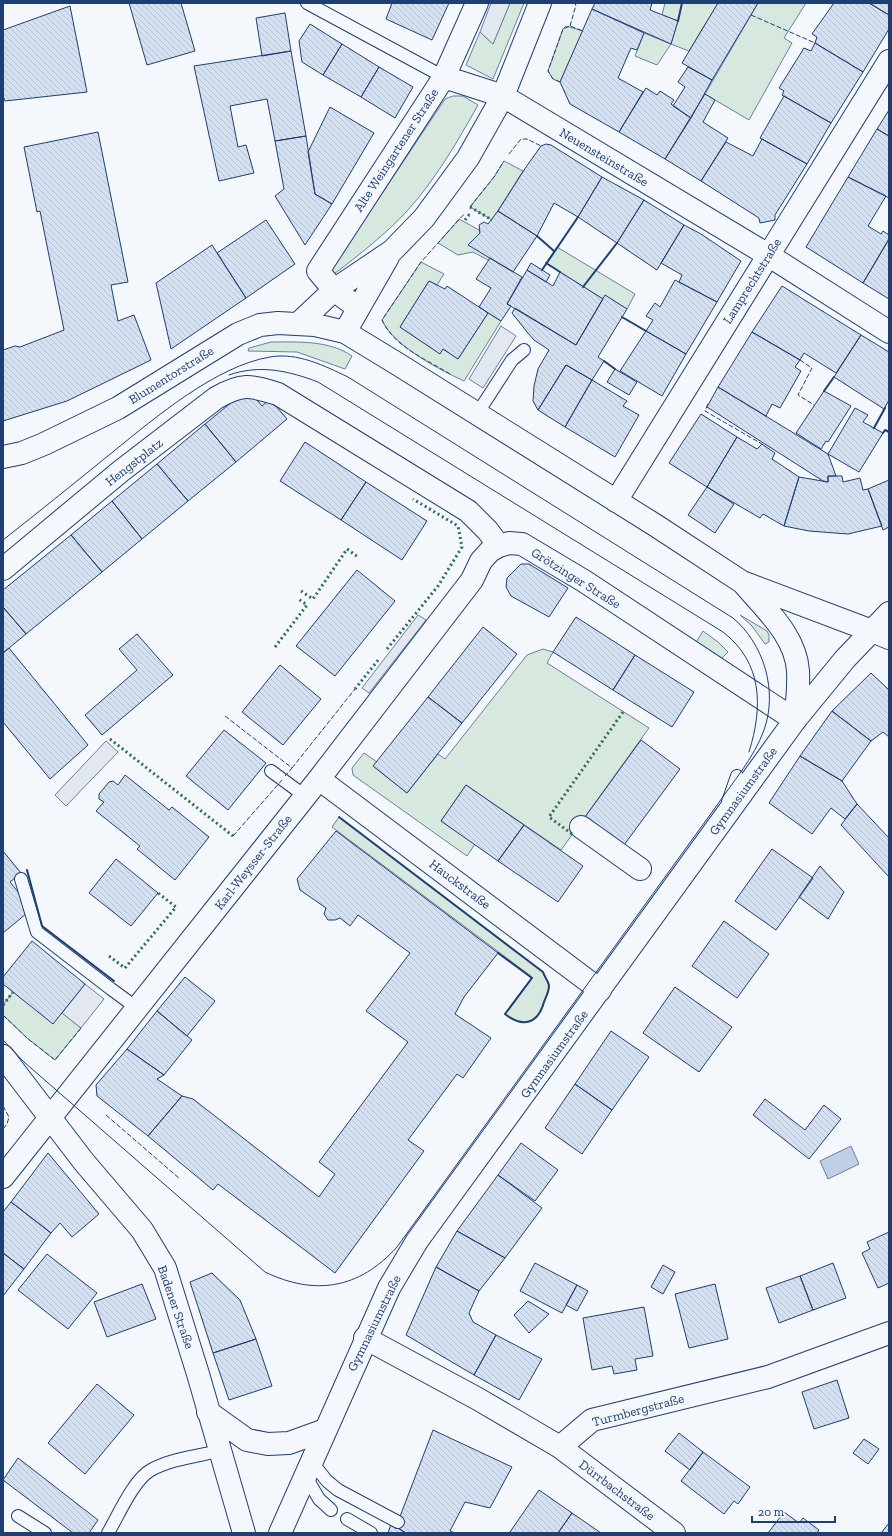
<svg xmlns="http://www.w3.org/2000/svg" width="892" height="1536" font-family="'Zilla Slab',serif">
	<style>
		.green { fill: #d7e8df; stroke: #687fa3 }
		.parking { fill: #e3e8f0; stroke: #687fa3 }
		.water { fill: #bed0e5; stroke: #687fa3 }
		.building { fill: url(#building-back-hatch); stroke: #1d3f73 }
		.lines { fill: none; stroke-linecap: round; stroke-linejoin: round }
		.service-casing { stroke: #1d3f73; stroke-width: 14 }
		.minor-casing { stroke: #1d3f73; stroke-width: 24 }
		.secondary-casing { stroke: #1d3f73; stroke-width: 24 }
		.primary-casing { stroke: #1d3f73; stroke-width: 24 }
		.service { stroke: #f4f7fb; stroke-width: 12 }
		.minor { stroke: #f4f7fb; stroke-width: 22 }
		.secondary { stroke: #f4f7fb; stroke-width: 22 }
		.primary { stroke: #f4f7fb; stroke-width: 22 }
		.tram { stroke: #1d3f73; stroke-width: 1 }
		.hedge { stroke: #2c6c60; stroke-width: 3; stroke-dasharray: 2 3; stroke-linecap: butt }
		.fence { stroke: #1d3f73; stroke-width: 1; stroke-dasharray: 5 2; stroke-linecap: butt }
		.wall { stroke: #1d3f73; stroke-width: 2 }
		.labels { text-anchor: middle; dominant-baseline: central; stroke-width: 3; stroke-linejoin: round; paint-order: stroke }
		.street-label { font-size: 13px; fill: #1d3f73; stroke: #f4f7fb }
	</style>
	<defs>
		<pattern id="building-back-hatch" width="6" height="6" patternUnits="userSpaceOnUse"><rect width="6" height="6" fill="#d5e0f0"/><path d="M-1 5l2 2M0 0l6 6M5-1l2 2" fill="none" stroke="#b6c1d1"/></pattern>
	</defs>
	<rect width="100%" height="100%" fill="#f4f7fb"/>
	<path class="green" d="M510 3H524L493 79 466 65 480 32 493 44Z
		M665 3H718L689 51 671 44 657 65 635 56 644 33 671 44 678 21 662 15Z
		M758 3H806L784 38 792 43 749 120 705 94Z
		M566 26 583 31 560 82 553 79 548 71 563 29Z
		M453 96H463L478 105C458 141 435 180 408 210 386 234 359 255 334 274L331 270 445 99Z
		M504 161 523 171 492 220 470 207 494 177Z
		M459 219 479 230 490 258 488 260 473 252 458 255 438 243Z
		M557 247 635 294 627 309 606 296 603 299 546 263Z
		M421 262 444 274 437 285 429 281 400 327 439 353 443 349 458 359 488 313 501 321 464 381C438 369 394 346 382 320Z
		M271 342C297 342 329 340 352 356L345 369 297 352 248 351 249 348Z
		M740 615 767 631 769 635V642L765 644 752 626Z
		M703 631 718 642 728 652 719 661 694 646Z
		M543 649 553 652 547 663 649 728 561 850 466 785 441 821 475 844 467 856 353 775 352 768 364 753 377 762 373 766 407 793 438 754 445 759 527 655Z
		M339 817 543 972C544 976 549 982 549 986 549 991 546 997 544 1002 538 1024 523 1028 505 1014L532 977 332 827Z
		M13 992 62 1013 81 1028 55 1060 27 1038 3 1015V1005Z"/>
	<path class="parking" d="M491 3H510L493 44 480 32Z
		M501 326 516 336 483 388 469 379Z
		M418 615 426 620 369 693 362 688Z
		M106 741 118 752 66 806 55 795Z
		M85 984 104 999 81 1028 62 1013Z"/>
	<path class="water" d="M851 1146 859 1164 828 1179 820 1161Z"/>
	<path class="building" d="M129 3H181L195 51 147 65Z
		M392 3H449L432 40 386 19Z
		M595 3H652L650 10 678 21 671 44 592 9Z
		M718 3H758L712 80 682 63Z
		M834 3H869L889 15V29L863 72 815 43 817 37 812 34Z
		M869 3H889V15Z
		M70 6 87 92 5 101 3 96V30Z
		M592 9 644 33 637 50 631 48 618 78 643 92 619 132 570 104 560 82Z
		M285 13 291 51 262 56 256 18Z
		M310 24 342 44 323 75 302 62 299 41Z
		M815 43 863 72 831 123 782 95 784 91 779 88 804 48 811 51Z
		M342 44 379 67 361 97 323 75Z
		M291 51 306 136 275 141 267 99 230 106 238 147 246 145 254 173 219 181 194 66Z
		M379 67 413 87 395 118 361 97Z
		M688 67 712 80 691 118 673 106 685 87 678 82Z
		M646 88 657 95 660 91 674 100 671 104 691 118 665 159 619 132Z
		M705 94 715 100 703 122 728 138 701 181 665 159Z
		M784 96 831 123 807 164 760 138Z
		M330 107 374 133 332 204 315 194 308 152Z
		M889 110V136L877 129Z
		M877 129 889 136V198L848 177Z
		M98 132 128 282 111 285 118 321 134 315 151 360 67 401 3 421V350L15 346 20 347 64 330 40 211 37 212 24 147Z
		M306 136 315 194 332 204 305 245 275 196 284 189 275 141Z
		M762 139 807 164 775 215V220L760 223 759 218 701 181 726 142 753 156Z
		M546 144 551 145 602 177 578 217 554 203 537 236 498 211 526 167 541 146Z
		M602 177 644 200 617 243 578 217Z
		M848 177 886 196 868 226 881 234 883 231 889 235V239L863 283 806 247Z
		M644 200 684 225 657 270 617 243Z
		M498 211 537 236 513 272 468 245 480 233 479 225 484 222 488 224Z
		M266 220 295 264 246 298 217 253Z
		M684 225 701 234 741 261 717 302 679 282 682 275 661 263Z
		M889 239V299L863 283Z
		M212 245 246 298 171 349 156 283Z
		M490 258 522 277 507 304 511 306 501 321 479 307 491 288 476 279Z
		M531 263 550 275 546 282 527 270Z
		M527 270 553 286 560 272 603 299 576 345 507 304Z
		M675 280 717 302 686 354 646 331 653 320 646 316 655 303 660 307Z
		M429 281 445 289 447 286 488 313 458 359 443 349 440 354 400 327Z
		M782 286 861 335 836 373 804 353 800 360 752 332Z
		M605 295 627 309 598 357 604 361 592 380 566 365 538 410 533 401 534 386 538 369 549 350 534 340 527 332 512 313 515 308 576 345Z
		M646 331 686 354 662 396 620 371Z
		M752 332 800 360 795 367 801 371 780 408 772 404 766 416 718 387Z
		M861 335 889 352V400L884 409 834 377Z
		M566 365 592 380 565 427 538 410Z
		M615 369 637 382 629 395 607 382Z
		M592 380 627 401 623 406 639 415 615 457 565 427Z
		M718 387 828 454 836 476H828V482L823 481 707 407Z
		M248 389 262 406 270 399 287 419 236 462 205 424Z
		M824 391 851 406 828 442 826 441 821 449 796 433Z
		M855 408 868 415 863 422 883 433 859 472 828 454Z
		M701 414 737 437 707 487 669 463Z
		M205 424 236 462 188 501 157 464Z
		M737 437 757 449 762 444 775 453 772 459 799 477 784 526 763 514 760 518 707 487Z
		M305 442 366 482 341 520 280 481Z
		M157 464 188 501 142 539 112 501Z
		M828 476H842L843 482 860 478 863 490 868 489 882 526 848 534 809 531 784 526 799 477 828 482Z
		M889 480V527L883 530 868 489Z
		M366 482 427 521 402 560 341 520Z
		M707 487 734 504 715 533 688 515Z
		M112 501 142 539 102 572 71 535Z
		M71 535 102 572 26 634 3 607V590Z
		M521 564H529L568 588 549 617 511 596 506 587 507 578Z
		M357 570 395 601 335 676 296 646Z
		M3 607 26 634 3 653Z
		M576 617 635 655 613 690 553 652Z
		M483 627 517 654 462 723 428 697Z
		M137 634 173 675 102 735 85 715 137 670 119 649Z
		M9 648 88 745 50 779 3 722V653Z
		M635 655 694 692 672 727 613 690Z
		M280 665 321 699 283 745 242 712Z
		M871 673 889 690V737L883 732 871 741 832 711Z
		M428 697 462 723 407 793 373 766Z
		M832 711 871 741 842 781 800 756Z
		M224 730 266 763 228 810 186 776Z
		M641 740 680 769 624 845 585 817Z
		M800 756 842 781 857 804 845 819 831 808 812 834 769 803Z
		M125 775 169 810 172 807 209 837 175 880 137 849 140 846 96 811 104 802 99 799V794L109 782 113 781 118 785Z
		M466 785 524 825 498 861 441 821Z
		M857 804 889 838V877L841 825Z
		M524 825 583 866 558 902 498 861Z
		M336 831 498 953 464 997 455 1014 491 1038 463 1078 457 1074 408 1140 424 1151 335 1273 218 1184 213 1190 148 1136 182 1096 193 1099 319 1197 335 1174 319 1162 408 1042 366 1011 410 953 358 915 350 926 340 918 335 920H328L324 914 326 908 300 890 297 879Z
		M772 849 813 878 776 930 735 901Z
		M3 851 21 873 10 882 32 909 3 933Z
		M116 859 158 893 131 926 89 893Z
		M820 866 844 892 828 919 799 897Z
		M724 921 769 954 737 998 692 966Z
		M32 941 85 984 53 1024 3 984V977Z
		M185 977 215 1001 187 1036 157 1011Z
		M675 987 732 1027 699 1072 643 1033Z
		M157 1011 192 1040 164 1075 127 1049Z
		M611 1031 649 1057 612 1110 575 1084Z
		M127 1049 164 1075 157 1079 182 1096 148 1136 97 1096 96 1085Z
		M575 1084 612 1110 582 1154 545 1128Z
		M765 1099 805 1130 824 1105 841 1119 809 1159 753 1115Z
		M521 1143 558 1170 535 1201 498 1175Z
		M48 1153 99 1214 72 1237 60 1223 51 1233 11 1202Z
		M498 1175 542 1208 505 1258 457 1231Z
		M11 1202 51 1233 24 1269 3 1253V1212Z
		M457 1231 505 1258 479 1291 436 1267Z
		M889 1232V1283L878 1288 862 1253 870 1249 867 1242Z
		M3 1253 24 1269 3 1296Z
		M47 1254 97 1293 68 1329 18 1290Z
		M535 1263 577 1285 562 1313 520 1291Z
		M833 1263 846 1298 813 1310 800 1276Z
		M663 1265 675 1272 663 1294 651 1287Z
		M436 1267 479 1291 469 1313 473 1322 496 1335 474 1375 406 1335Z
		M212 1273 240 1300 256 1339 213 1353 190 1282Z
		M800 1276 813 1310 779 1323 766 1288Z
		M142 1284 156 1319 107 1337 94 1302Z
		M715 1284 728 1339 689 1348 675 1294Z
		M577 1285 588 1291 577 1311 566 1305Z
		M528 1301 549 1314 529 1333 514 1315Z
		M644 1307 653 1356 635 1359 637 1370 614 1374 612 1366 592 1370 583 1318Z
		M496 1335 542 1359 519 1400 474 1375Z
		M256 1339 272 1386 229 1400 213 1353Z
		M837 1380 849 1418 814 1429 802 1392Z
		M97 1384 134 1415 85 1474 48 1443Z
		M433 1430 512 1467 490 1508 465 1502 450 1531 455 1533H406L396 1527Z
		M679 1433 703 1452 690 1470 665 1451Z
		M864 1439 879 1449 868 1464 853 1453Z
		M703 1452 750 1487 738 1504 734 1501 724 1514 681 1481Z
		M18 1458 98 1520 89 1533H73L3 1480Z
		M539 1490 572 1513 558 1533H512L510 1532Z
		M784 1512 799 1523 803 1518 819 1530 817 1533H768Z
		M572 1513 601 1533H558Z
		M889 1523V1533H881Z
		M391 1524 406 1533H388Z"/>
	<g class="lines">
		<defs>
			<path id="service" d="M307 3 444 77
				M477 414 512 360 524 350
				M271 771 305 796
				M728 802 737 776
				M21 879 37 932 111 989 137 1008
				M311 1461 327 1481 338 1490 398 1522
				M305 1475 319 1499 331 1510
				M18 1516 45 1533
				M347 1519 371 1533
				M108 1533C118 1516 134 1479 151 1470 171 1459 197 1456 219 1451"/>
			<path id="minor" d="M444 77 503 96 768 255 889 332
				M358 308 334 290 318 271 444 77 477 3
				M298 324 334 290 392 251 424 218 468 158 503 96 540 3
				M345 332 388 257
				M616 501 889 61
				M3 569 121 471 216 398C242 383 249 385 278 394L468 511 488 531 499 546
				M872 631 889 638
				M319 779 600 990
				M581 827 640 869
				M3 1177 319 779 472 580 481 561 490 551 499 546 509 543 522 544 584 581 795 720
				M365 1338 478 1399 560 1447 674 1533
				M560 1447 592 1420 768 1377 889 1333"/>
			<path id="secondary" d="M3 457 22 453 44 444 118 408 238 334 260 325 278 323 315 325 345 332 396 363 655 525 742 582 872 631
				M744 584C766 610 796 636 798 671 799 688 797 704 795 720
				M3 1056 84 1162 142 1230 165 1268 198 1374 244 1533
				M208 1412 247 1440 268 1444 289 1443 325 1430"/>
			<path id="primary" d="M280 1533 389 1288 417 1241 795 720 845 659 889 613"/>
		</defs>
		<use href="#service" class="service-casing"/>
		<use href="#minor" class="minor-casing"/>
		<use href="#secondary" class="secondary-casing"/>
		<use href="#primary" class="primary-casing"/>
		<use href="#service" class="service"/>
		<use href="#minor" class="minor"/>
		<use href="#secondary" class="secondary"/>
		<use href="#primary" class="primary"/>
		<path class="tram" d="M229 375C260 364 289 371 318 382L723 632C763 663 763 707 749 752
			M3 540C40 511 77 481 114 451 156 417 216 366 270 357 297 352 325 366 348 377L733 618C764 644 778 691 764 730 754 758 732 783 715 808L397 1247C359 1289 315 1296 265 1272L24 1062 3 1040"/>
		<path class="hedge" d="M470 207 492 220
			M465 220 469 215 472 217
			M301 591 313 599 347 549 358 557
			M275 647 307 605 297 598
			M387 649 438 586 462 547 458 526 413 499
			M355 689 379 659
			M110 739 233 836
			M572 834 549 817 623 712
			M109 956 125 968 176 907 158 893
			M3 1005 13 992"/>
		<path class="fence" d="M751 15 815 43
			M570 26 576 5 574 3
			M560 82 553 79 548 71 563 29 570 26 583 31
			M509 154 521 139H527L541 146
			M470 207 494 177 504 161
			M800 360 812 368 798 395 814 405
			M450 374C426 359 394 347 382 320L421 262 465 213
			M708 404 705 411 762 444
			M225 716 292 768 285 776
			M292 768 355 689
			M233 836 282 780
			M3 1015 27 1038 55 1060 81 1028
			M3 1106 9 1117 7 1124 3 1129
			M106 1115 180 1179"/>
		<path class="wall" d="M678 21 682 3
			M537 236 554 251
			M546 263 560 272
			M542 270 578 217
			M583 287 617 243
			M622 317 646 331
			M604 361 615 369
			M824 391 834 377
			M874 428 885 408
			M883 433 885 430 889 432
			M339 817 543 972C544 976 549 982 549 986 549 991 546 997 544 1002 538 1024 523 1028 505 1014L532 978 498 953
			M27 870 42 926 114 981"/>
	</g>
	<g class="labels">
		<g class="street-label">
			<text transform="translate(396 150) rotate(-57)">Alte Weingartener Straße</text>
			<text transform="translate(604 157) rotate(31)">Neuensteinstraße</text>
			<text transform="translate(752 281) rotate(-58)">Lamprechtstraße</text>
			<text transform="translate(171 375) rotate(-32)">Blumentorstraße</text>
			<text transform="translate(134 462) rotate(-38)">Hengstplatz</text>
			<text transform="translate(576 578) rotate(32)">Grötzinger Straße</text>
			<text transform="translate(743 791) rotate(-54)">Gymnasiumstraße</text>
			<text transform="translate(253 862) rotate(-52)">Karl-Weysser-Straße</text>
			<text transform="translate(460 884) rotate(37)">Hauckstraße</text>
			<text transform="translate(554 1054) rotate(-54)">Gymnasiumstraße</text>
			<text transform="translate(176 1307) rotate(71)">Badener Straße</text>
			<text transform="translate(374 1323) rotate(-64)">Gymnasiumstraße</text>
			<text transform="translate(638 1410) rotate(-15)">Turmbergstraße</text>
			<text transform="translate(617 1490) rotate(37)">Dürrbachstraße</text>
		</g>
	</g>
	<rect width="892" height="1536" fill="none" stroke="#1d3f73" stroke-width="8"/>
	<path d="M752 1516v6h83v-6" fill="none" stroke="#1d3f73" stroke-width="2"/>
	<text x="758" y="1516" font-size="12" fill="#1d3f73" stroke="#f4f7fb" stroke-width="3" paint-order="stroke">20 m</text>
</svg>
